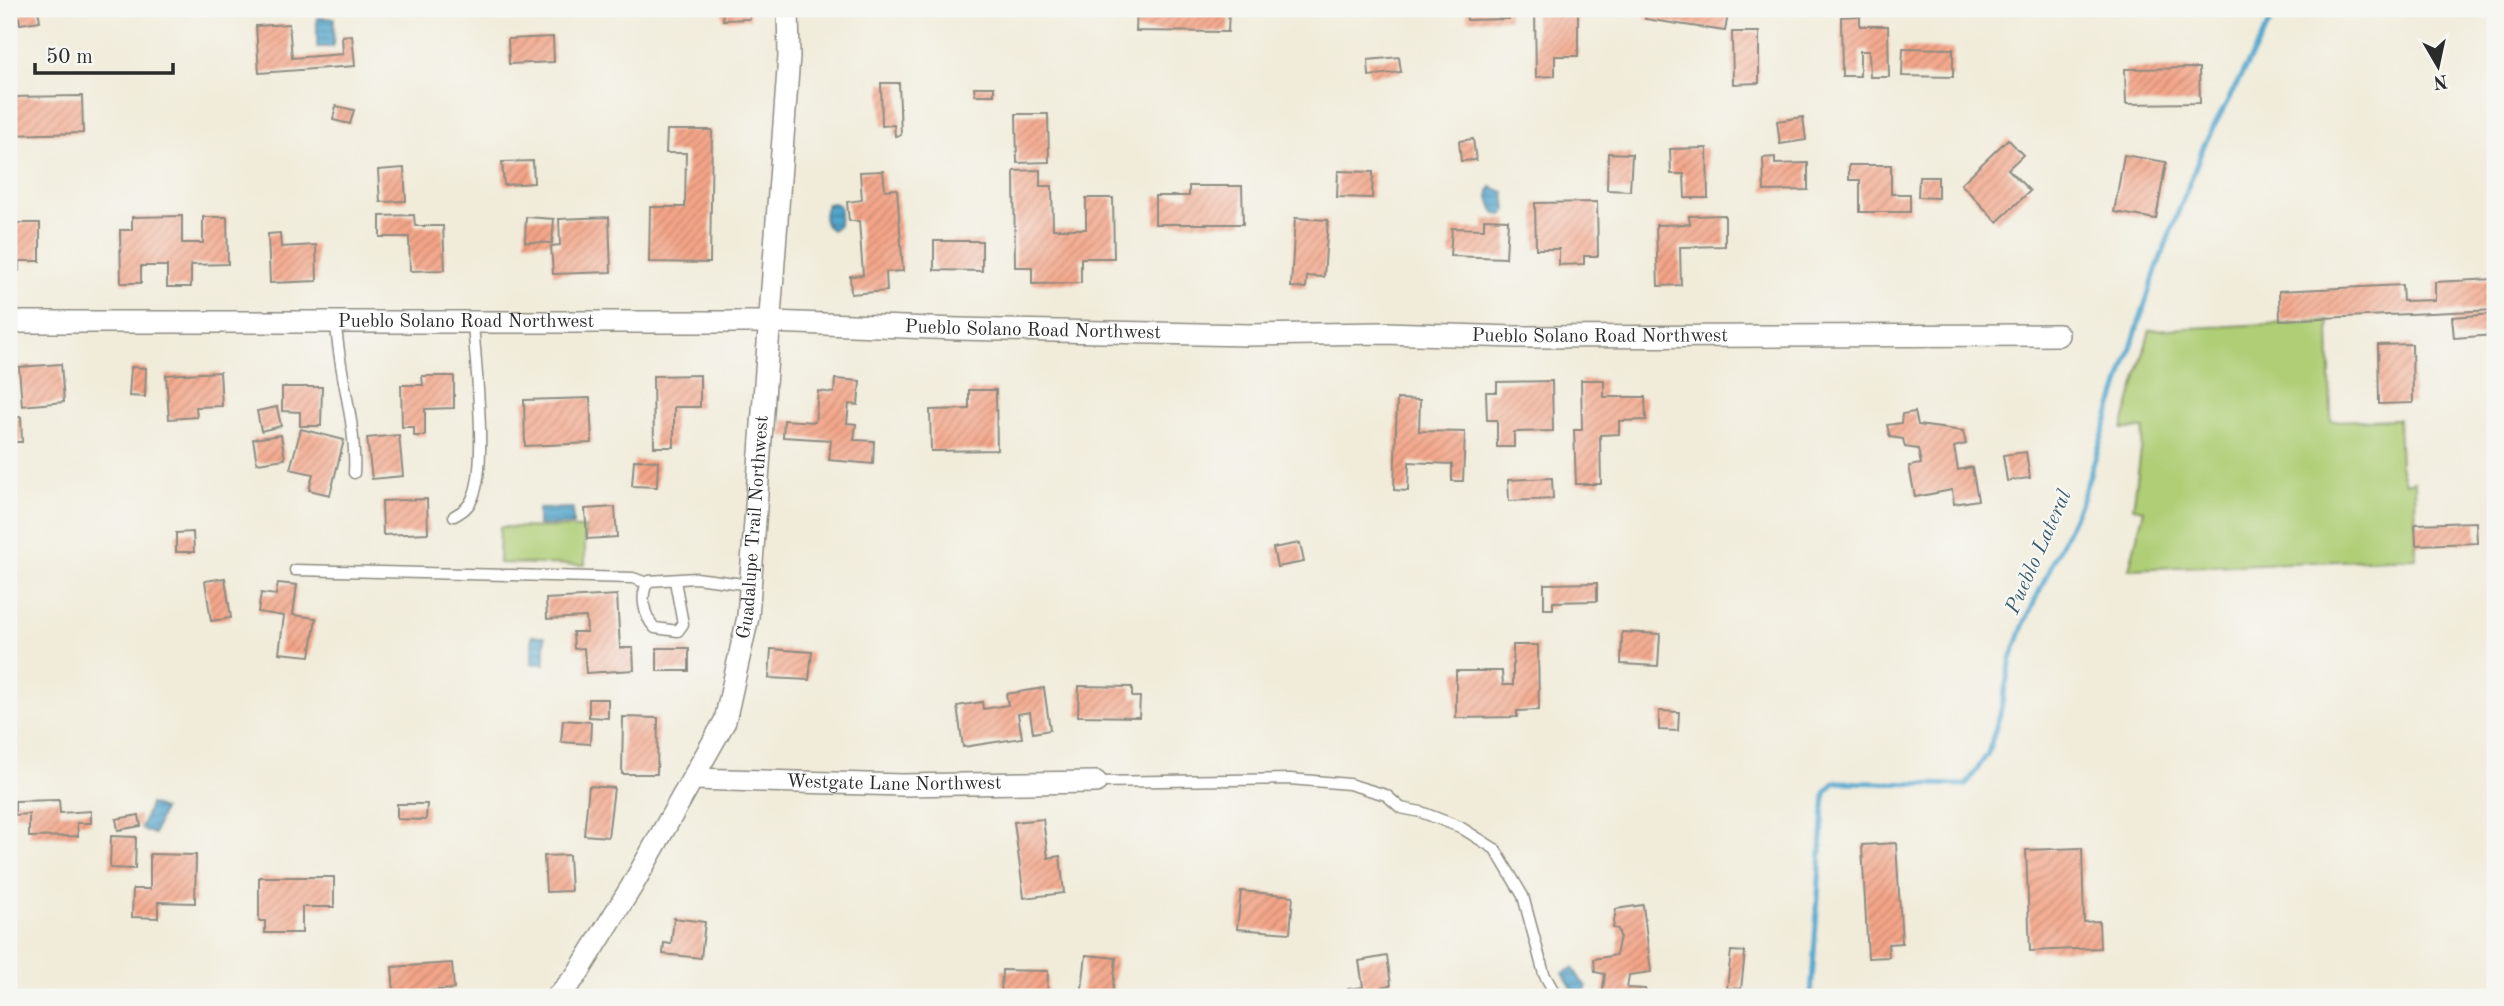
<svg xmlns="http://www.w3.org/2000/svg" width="2504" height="1006" font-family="'Old Standard TT',serif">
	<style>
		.grass { fill: #afce76; stroke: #6d7c50; stroke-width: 2 }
		.water { fill: url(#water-rules); stroke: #3e687c; stroke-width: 2 }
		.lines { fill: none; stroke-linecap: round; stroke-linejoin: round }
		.stream { stroke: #51a6cd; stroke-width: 5 }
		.building { fill: url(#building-hatch) }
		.lane-casing { stroke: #8e8c82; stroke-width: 13 }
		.street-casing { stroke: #8e8c82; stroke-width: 24 }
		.lane { stroke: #fff; stroke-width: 10 }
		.street { stroke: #fff; stroke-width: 21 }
		.labels { text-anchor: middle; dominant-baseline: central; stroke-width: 5; stroke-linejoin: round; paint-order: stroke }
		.street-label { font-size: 19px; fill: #2b2b2b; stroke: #f6f6f2 }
		.water-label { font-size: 21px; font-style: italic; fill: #3a5c6c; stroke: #f6f6f2 }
	</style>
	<defs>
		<pattern id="water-rules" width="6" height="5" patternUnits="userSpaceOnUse" patternTransform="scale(1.75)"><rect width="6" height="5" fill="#51a6cd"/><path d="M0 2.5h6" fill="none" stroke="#4387a7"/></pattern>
		<pattern id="building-hatch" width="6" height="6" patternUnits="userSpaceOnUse" patternTransform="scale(1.75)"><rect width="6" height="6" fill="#f4a588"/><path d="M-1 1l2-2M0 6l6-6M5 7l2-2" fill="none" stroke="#c6876f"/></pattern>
	</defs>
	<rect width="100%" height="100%" fill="#f6f6f2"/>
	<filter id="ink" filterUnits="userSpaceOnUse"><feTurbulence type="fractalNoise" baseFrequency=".0143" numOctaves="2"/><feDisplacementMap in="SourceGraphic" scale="14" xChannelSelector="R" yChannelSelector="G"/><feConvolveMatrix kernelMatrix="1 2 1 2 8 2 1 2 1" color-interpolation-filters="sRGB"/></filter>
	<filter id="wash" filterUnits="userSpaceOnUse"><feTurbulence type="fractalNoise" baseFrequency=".00686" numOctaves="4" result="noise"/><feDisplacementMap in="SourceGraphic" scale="28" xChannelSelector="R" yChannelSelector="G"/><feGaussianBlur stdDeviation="1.57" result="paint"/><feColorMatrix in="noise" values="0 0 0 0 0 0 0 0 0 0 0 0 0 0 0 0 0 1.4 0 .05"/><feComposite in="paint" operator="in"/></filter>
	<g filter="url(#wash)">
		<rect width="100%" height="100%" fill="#f1ecda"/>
		<path class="grass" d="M2329 321 2331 421 2398 419 2400 465 2405 483 2415 481 2416 558 2129 569 2144 510 2133 508 2144 429H2122L2150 330Z
			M500 527 585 528V565L499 563Z"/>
		<path class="water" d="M317 18H334L333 47H317Z
			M1491 187 1504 192 1506 210 1503 215 1496 214C1491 207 1486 193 1491 187Z
			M835 203 840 207 839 225 832 230C822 224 823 214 827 204Z
			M573 508V525H538V509Z
			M532 636H545V664H532Z
			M150 804 163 809 154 834 141 829Z
			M1573 968 1582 982 1587 986 1584 993 1577 997 1563 973Z"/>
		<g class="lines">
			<path class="stream" d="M1811 997 1825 793 1835 782 1966 785 1988 753 2000 714 2011 659 2023 626 2081 502 2156 270 2204 145 2277 9"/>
		</g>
		<g id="blocks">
			<path class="building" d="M17 9H38L40 21 20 24Z
				M722 9H749L750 19 723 20Z
				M1137 9H1229L1228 32 1136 31Z
				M1467 9H1508L1509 19 1467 20Z
				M1535 9H1578V56H1555V76L1536 77Z
				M1647 9H1729L1725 31 1645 19Z
				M1860 16V26H1888L1889 77H1870L1869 51H1860V76H1842L1841 17Z
				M289 24 292 58 343 54 342 36 352 35 355 66 259 73 256 26Z
				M1732 32H1759V83L1733 84Z
				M553 37 554 62 509 64 508 39Z
				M1903 48 1953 49V77L1902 76Z
				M1399 57 1401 72 1369 76 1368 60Z
				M2199 68 2200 103 2126 104 2125 69Z
				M881 83H899L901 135 895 136 894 125 882 126Z
				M974 87H994V95H975Z
				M82 96 83 133 9 135V97Z
				M336 106 354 110 350 124 333 120Z
				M1016 114H1048L1049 162 1017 163Z
				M1803 117 1806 140 1780 144 1777 121Z
				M667 130H712L710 263 649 262 650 207H685L686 153H666Z
				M1473 139 1476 160 1461 161 1459 141Z
				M2008 139 2023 155 2008 169 2030 191 1997 222 1961 184Z
				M1707 148 1708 198H1685L1684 174H1671L1670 149Z
				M1608 153 1632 154 1630 191 1607 190Z
				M2124 155 2166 162 2156 219 2114 212Z
				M1775 157V164L1808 163V190L1764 191 1763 158Z
				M533 161 534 183 504 185 502 162Z
				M1849 165H1891V194H1910V212H1860V180H1849Z
				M404 168 406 201 380 202 378 170Z
				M1040 170V186H1052L1053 229H1086V198H1113L1114 258H1081V283L1032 284V267H1015L1014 171Z
				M883 171 885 190 897 189 903 271 886 272 887 291 851 294 850 276 863 275 859 221H849L847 202 862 200 860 172Z
				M1338 171 1373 172 1372 198 1337 197Z
				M1919 177H1938V198L1918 197Z
				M1189 186H1242L1243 224H1155V196H1189Z
				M1597 202 1598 256H1584V264L1559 265V249H1536L1535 203Z
				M414 215 415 226H443L445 270 410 271 409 237H380V216Z
				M1725 215V246L1680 247 1681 285 1658 286 1656 225 1690 224 1689 216Z
				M182 216V243H203V217H227L228 264 191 265V287H167V266H141V283H121L120 230H132V217Z
				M526 217 554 219 552 243 525 242Z
				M609 217 611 272 553 274 551 246 560 245 559 219Z
				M1295 218 1328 220 1324 277 1307 276 1306 288 1291 287Z
				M1484 219 1508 220 1506 258 1450 256 1452 228 1484 229Z
				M9 223H40V261H19V271H9Z
				M280 233 281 247 316 245 317 281 270 283 268 234Z
				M934 241H982V271L934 270Z
				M2495 279V310L2280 320 2279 291 2402 285 2403 301 2435 300V282Z
				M2495 314V335L2454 338 2452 317Z
				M2412 344 2413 403 2379 404 2378 345Z
				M61 364 64 402 22 406 19 367Z
				M131 367 146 368 145 397 129 396Z
				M220 372 222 406 196 407 197 417 169 419 166 375Z
				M700 375V407H674V447H654L653 376Z
				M422 376H454V408L425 409V436H414V427H402L401 385H423Z
				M835 379 860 381 858 405 849 404 847 423 856 424 854 440 874 441 873 464 829 460 831 440 783 437 784 420 815 422 818 391 834 393Z
				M1581 380H1604V397H1645L1646 420 1619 421V434L1600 435 1601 484H1576L1574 430H1582Z
				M1552 381 1553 431 1514 432V447H1497V420H1487L1486 392H1497V382Z
				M282 387H322L321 426H300V412L282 411Z
				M969 390H996L997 450 931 451 930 410 969 409Z
				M590 398 592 443 525 446 524 400Z
				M1397 399 1420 400 1419 431 1465 432 1463 481H1452V464L1409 462 1408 491 1394 490Z
				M277 407 281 426 261 431 257 411Z
				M1915 412 1918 425 1963 431 1966 444 1954 447 1958 470 1972 467 1978 500 1954 504 1952 490 1915 497 1909 466 1921 464 1918 449 1905 447 1903 439 1890 437 1887 425 1901 423 1902 414Z
				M21 417 22 442H9V418Z
				M301 429 344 440 330 495 309 490 313 474 290 469Z
				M281 435 285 459 257 463 253 439Z
				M399 435 403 476 372 479 367 438Z
				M2026 452 2030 478 2007 481 2003 455Z
				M634 460 658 461 657 487 632 486Z
				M1552 478 1553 499 1509 501 1508 480Z
				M427 499 428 533 383 535 382 501Z
				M615 507 617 537 587 539 585 509Z
				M2476 522 2477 543 2416 545 2415 524Z
				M193 532 194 552H176V533Z
				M1300 543 1304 562 1277 567 1273 548Z
				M225 578 231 618 211 621 205 581Z
				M278 583 297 585 293 615 316 618 310 656 279 653 284 616 258 612 261 593 276 595Z
				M1597 583V601L1553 602V609H1544V584Z
				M617 595 620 648H633L634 670 586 673 584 648 574 649 573 632H587L586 617 547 619 546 599Z
				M1622 632 1660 634 1658 666 1621 664Z
				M1513 645H1538L1539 710 1517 711V717L1456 718V671H1502L1503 685H1513Z
				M657 648H689V671H657Z
				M771 649 812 652 809 680 769 678Z
				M1079 686 1132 687V697H1140L1139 717 1078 716Z
				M1044 688 1050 730 1033 733 1030 712 1018 714 1022 738 963 747 957 706 982 702 983 709 1008 705 1006 694Z
				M589 699H608V718L589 717Z
				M1659 711 1679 712 1678 731 1659 730Z
				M623 717 658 718 657 774H622Z
				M563 720 591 722 590 744 561 742Z
				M589 786 614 788 608 837 584 835Z
				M59 800 60 813 91 811V823H77L78 836 29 837V814L15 815V801Z
				M397 804H427L426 820 397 819Z
				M139 815 141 826 118 830 116 819Z
				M1043 819 1048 858 1060 856 1064 893 1024 898 1014 822Z
				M111 836 136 837 135 869 110 868Z
				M1896 843 1902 943 1888 944 1889 957 1868 958 1862 845Z
				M2082 848 2084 922 2099 921 2100 948 2030 951 2026 850Z
				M150 854 196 855 195 903 158 902V918L132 917 133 889H150Z
				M569 855 571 891 546 892 544 856Z
				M259 877H334V907H302V933H265V921H259Z
				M1241 891 1293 896 1290 933 1237 929Z
				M1643 905 1651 972 1629 975 1627 988 1645 989 1647 997H1602L1605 974 1595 972 1594 959 1616 955 1620 936 1618 929 1613 928 1616 909Z
				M674 918 705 922 701 958 663 954 664 943 671 944Z
				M1731 951 1745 952 1741 989 1727 988Z
				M1086 955 1116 958 1112 997H1081Z
				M1387 956 1391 985 1382 987 1384 997H1350L1348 989 1363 987 1359 961Z
				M452 963 454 989 394 993 392 967Z
				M1002 970 1048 971 1047 997H1001Z"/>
		</g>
	</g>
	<g filter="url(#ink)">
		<use href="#blocks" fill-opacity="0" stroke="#8e8c82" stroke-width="2"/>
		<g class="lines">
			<defs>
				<path id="lane" d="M336 322C338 373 357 421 354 473
					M454 516C463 511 469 507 473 497 488 463 475 362 473 321
					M295 570 633 578 647 583
					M675 581 683 624 678 631 655 628C644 617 639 594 649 581L696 578 751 585
					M1096 782 1290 779 1349 784 1386 795 1401 808 1421 812 1460 827 1495 849 1523 896 1544 974 1557 997"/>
				<g id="street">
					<path id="s1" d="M9 322H771L958 329 1248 335 1384 333 1516 337 2058 335"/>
					<path id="s2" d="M693 779 902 785 1096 782"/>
					<path id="s3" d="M557 997 576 976 632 886 725 721 748 617 789 56 788 9"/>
				</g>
			</defs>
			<use href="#lane" class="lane-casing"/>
			<use href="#street" class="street-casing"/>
			<use href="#lane" class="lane"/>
			<use href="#street" class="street"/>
		</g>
	</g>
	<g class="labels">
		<g class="street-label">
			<text stroke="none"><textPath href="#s1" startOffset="457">Pueblo Solano Road Northwest</textPath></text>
			<text stroke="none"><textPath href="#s1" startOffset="1024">Pueblo Solano Road Northwest</textPath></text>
			<text stroke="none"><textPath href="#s1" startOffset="1591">Pueblo Solano Road Northwest</textPath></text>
			<text stroke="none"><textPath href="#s3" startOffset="520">Guadalupe Trail Northwest</textPath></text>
			<text stroke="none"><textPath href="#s2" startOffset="201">Westgate Lane Northwest</textPath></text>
		</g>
		<g class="water-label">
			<text transform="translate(2039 552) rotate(-66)">Pueblo Lateral</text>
		</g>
	</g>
	<rect width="2504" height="1006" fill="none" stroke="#f6f6f2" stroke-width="35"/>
	<g transform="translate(2438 66) rotate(171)" stroke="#f6f6f2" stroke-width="5" paint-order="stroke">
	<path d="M0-5L12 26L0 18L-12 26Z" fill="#2b2b2b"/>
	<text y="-10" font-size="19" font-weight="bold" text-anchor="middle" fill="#2b2b2b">N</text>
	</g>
	<path d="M35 63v10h138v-10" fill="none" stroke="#2b2b2b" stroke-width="3.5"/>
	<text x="46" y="63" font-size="21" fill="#2b2b2b" stroke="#f6f6f2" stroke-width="5" paint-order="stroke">50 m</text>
</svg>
